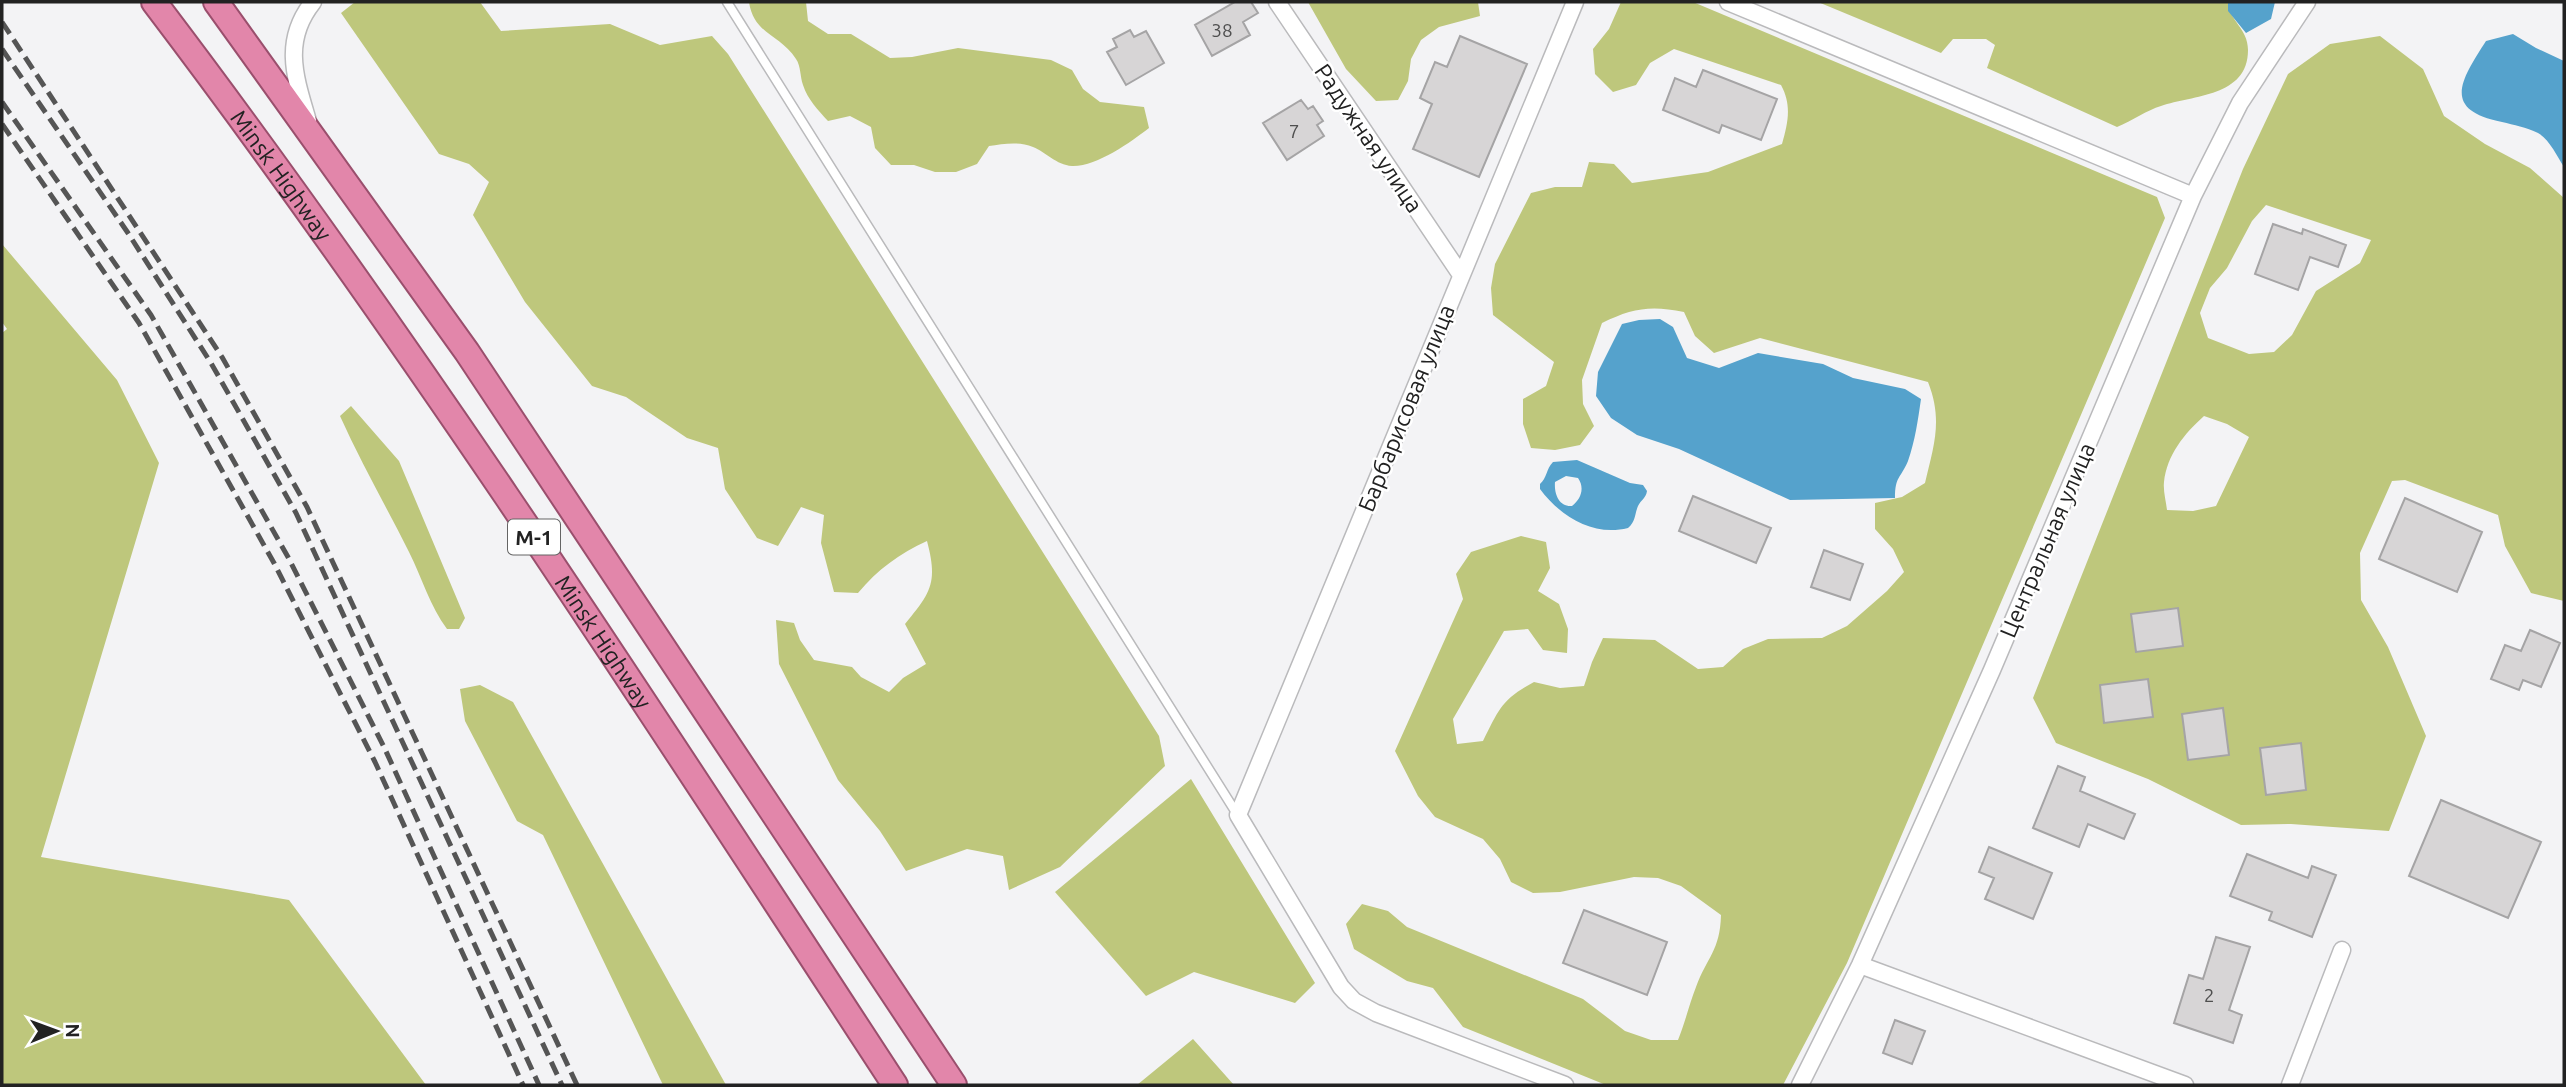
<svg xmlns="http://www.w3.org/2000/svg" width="2566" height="1087" font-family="Ubuntu,sans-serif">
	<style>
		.forest { fill: #bec77c; fill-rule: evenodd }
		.water { fill: #55a2cc; fill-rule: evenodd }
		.building { fill: #d7d5d6; stroke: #a5a4a5; stroke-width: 2 }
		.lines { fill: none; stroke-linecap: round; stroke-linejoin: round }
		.service-casing { stroke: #bababc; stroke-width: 11 }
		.minor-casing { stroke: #bababc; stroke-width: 19 }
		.trunk-casing { stroke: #9a4f6d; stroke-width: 28 }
		.service { stroke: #fff; stroke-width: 8 }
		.minor { stroke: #fff; stroke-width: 16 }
		.trunk { stroke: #e286aa; stroke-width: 24 }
		.rail { stroke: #555; stroke-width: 5; stroke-dasharray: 14 7; stroke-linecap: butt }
		.labels { text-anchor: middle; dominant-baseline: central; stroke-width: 5; stroke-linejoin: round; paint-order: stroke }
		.number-label { font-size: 19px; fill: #4f4f4f }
		.shield { fill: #fff; stroke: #646464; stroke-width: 2 }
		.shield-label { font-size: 21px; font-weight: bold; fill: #222 }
		.street-label { font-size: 23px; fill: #222; stroke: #fff }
	</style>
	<rect width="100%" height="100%" fill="#f3f3f5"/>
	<path class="forest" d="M355 2H480L501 31 610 24 660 45 712 36 728 54 1159 736 1165 766 1060 867 1009 890 1003 856 967 849 906 871 880 831 838 780 779 664 776 620 794 623 800 640 814 660 852 667 861 677 889 692 903 678 926 664 905 624C931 592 938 583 927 541 900 553 877 570 858 593L834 592 821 543 824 515 801 507 778 546 757 538 725 489 718 448 687 438 626 397 592 386 525 302 473 215 489 182 469 164 439 154 341 13Z
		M749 2H806L808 21 828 34H851L890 58 912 57 958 48 1051 60 1072 70 1083 89 1100 102 1144 107 1149 128C1131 142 1096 167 1072 166 1056 165 1046 152 1033 147 1019 141 1003 144 989 146L977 164 956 172H935L914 165H891L875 148 871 127 850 116 828 121C818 110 808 100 803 85 800 77 801 66 796 59 780 34 754 35 749 2Z
		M1308 2H1478L1480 16 1439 27 1421 40 1411 59 1408 81 1398 100 1376 101 1346 69Z
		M1621 2H1693L2157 197 2165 218 1847 963 1783 1085H1606L1463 1027 1433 988 1407 981 1354 949 1346 924 1362 904 1388 911 1407 927 1583 999 1625 1031 1651 1040H1678C1685 1023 1689 1005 1696 987 1707 957 1720 951 1721 915L1681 886 1658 878 1634 877 1560 892 1533 893 1511 882 1500 859 1483 839 1435 817 1418 796 1395 751 1463 599 1456 574 1471 552 1521 536 1546 542 1550 568 1538 591 1559 604 1568 629 1567 653 1543 650 1528 629 1504 631 1453 719 1457 744 1483 741C1499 709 1502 699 1534 682L1560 688 1584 686 1592 662 1603 638 1655 640 1698 669 1723 667 1743 649 1768 639 1822 638 1847 626 1887 591 1904 572 1893 549 1875 529V503L1902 497 1925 483C1934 445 1943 420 1928 382L1760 338 1714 353 1695 336 1684 312C1651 305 1632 308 1602 323L1582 380 1583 404 1594 426 1580 445 1555 450 1531 448 1523 424V399L1546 386 1554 362 1493 315 1491 288 1495 264 1531 193 1555 187H1582L1589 162 1614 164 1632 183 1708 172 1782 144C1788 123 1792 105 1781 85L1674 49 1650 63 1636 85 1613 92 1595 74 1593 49 1609 29Z
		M1818 2H2228C2229 21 2248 28 2248 50 2248 97 2193 95 2161 106 2147 110 2132 121 2117 127L1987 68 1995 45 1986 39H1953L1941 53Z
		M2380 36 2423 69 2444 116 2485 144 2530 168 2564 198V601L2531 593 2505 546 2498 515 2405 480 2392 481 2360 553 2361 600 2388 647 2426 736 2389 831 2291 824 2241 825 2148 779 2056 743 2033 698 2243 169 2288 74 2330 44ZM2266 205 2371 240 2360 263 2316 291 2292 335 2274 352 2249 354 2208 338 2200 313 2210 288 2227 268 2252 221ZM2204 416 2227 424 2249 437 2216 506 2193 511 2167 510C2166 501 2163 491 2164 482 2167 455 2184 434 2204 416Z
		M2 244 117 380 159 463 41 857 289 900 426 1085H2V333L7 329 2 322Z
		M351 406 399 461 465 618 459 629H447C430 606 422 578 409 552 386 506 361 463 340 416Z
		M480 685 513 702 726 1085H663L543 835 517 821 465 721 460 689Z
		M1191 779 1315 983 1295 1003 1194 972 1146 996 1055 892Z
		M1193 1039 1234 1085H1137Z"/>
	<path class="water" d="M2228 2H2275L2271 19 2246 33 2228 11Z
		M2513 34 2536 48 2564 61V167C2557 156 2549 139 2538 133 2526 127 2514 125 2502 122 2441 110 2461 80 2486 41Z
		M1660 319 1673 327 1687 358 1719 368 1758 353 1823 364 1853 378 1905 389 1921 399C1918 420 1915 441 1908 461 1901 478 1895 476 1895 498L1790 500 1679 449 1637 435 1611 418 1596 396 1598 372 1622 324 1639 320Z
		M1577 460 1630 483 1643 485 1647 491C1646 498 1641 500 1638 506 1634 516 1636 521 1628 528 1593 537 1560 516 1540 489V484C1547 478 1546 469 1553 462ZM1566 476 1578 478C1585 488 1581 499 1572 506 1559 507 1554 494 1555 482Z"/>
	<path class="building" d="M1235 2H1251L1258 13 1243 22 1250 35 1212 56 1195 25Z
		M1130 30 1134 37 1146 31 1164 63 1126 85 1107 52 1117 47 1113 39Z
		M1460 36 1527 64 1479 177 1413 149 1432 104 1420 98 1435 62 1447 67Z
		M1703 70 1777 99 1761 140 1722 125 1719 133 1663 110 1675 78 1696 87Z
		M1301 100 1308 109 1313 106 1323 121 1317 125 1324 136 1287 160 1263 123Z
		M2273 224 2302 234 2303 229 2346 245 2338 267 2310 257 2298 290 2255 274Z
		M1693 496 1771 528 1756 563 1679 531Z
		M2405 498 2482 532 2457 592 2379 559Z
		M1824 550 1863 564 1850 600 1811 587Z
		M2178 608 2183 646 2136 652 2131 614Z
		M2530 630 2560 643 2541 687 2523 680 2519 690 2491 679 2505 645 2521 651Z
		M2148 679 2153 717 2104 723 2100 685Z
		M2223 708 2229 755 2188 760 2182 714Z
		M2301 743 2306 790 2266 795 2260 748Z
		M2058 766 2085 777 2080 791 2135 814 2124 839 2088 824 2079 847 2033 828Z
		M2441 800 2541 842 2508 918 2409 876Z
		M1989 847 2052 873 2033 919 1985 899 1994 878 1979 872Z
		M2247 854 2308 878 2312 866 2336 875 2312 937 2269 920 2272 912 2230 896Z
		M1584 910 1667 942 1647 995 1563 963Z
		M2216 937 2250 947 2229 1010 2242 1015 2233 1043 2174 1023 2189 975 2203 979Z
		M1895 1020 1925 1031 1912 1064 1883 1053Z"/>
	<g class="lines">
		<defs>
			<path id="service" d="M727 2 1237 814"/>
			<path id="minor" d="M1277 2 1461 275
				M1728 2 2193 196
				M308 121C295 77 282 41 313 2
				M1860 965 2185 1085
				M1565 1085 1376 1013 1354 1001 1341 987 1238 815 1575 2
				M1800 1085 1860 965 1992 670 2193 196 2240 103 2307 2
				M2290 1085 2342 950"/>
			<g id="trunk">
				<path id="s1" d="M154 2C419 351 656 719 895 1085"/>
				<path d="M216 2 467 352 954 1085"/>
			</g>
		</defs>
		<use href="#service" class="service-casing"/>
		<use href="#minor" class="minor-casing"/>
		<use href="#trunk" class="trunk-casing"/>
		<use href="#service" class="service"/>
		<use href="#minor" class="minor"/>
		<use href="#trunk" class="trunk"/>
		<path class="rail" d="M2 22 222 357 307 507 577 1085
			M2 49 128 233 211 363 296 513 562 1085
			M2 102 151 315 288 557 384 747 539 1085
			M2 124 139 323 274 563 375 762 523 1085"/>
	</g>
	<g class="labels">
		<g class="number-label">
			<text x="1222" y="30">38</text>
			<text x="1294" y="131">7</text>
			<text x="2209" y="995">2</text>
		</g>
		<rect class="shield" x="508" y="519.5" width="52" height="35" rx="5"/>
		<g class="shield-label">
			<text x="534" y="537">М-1</text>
		</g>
		<g class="street-label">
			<text transform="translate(1369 138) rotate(56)">Радужная улица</text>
			<text stroke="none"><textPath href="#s1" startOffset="215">Minsk Highway</textPath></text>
			<text transform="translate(1406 408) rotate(-68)">Барбарисовая улица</text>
			<text transform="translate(2047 540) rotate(-67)">Центральная улица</text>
			<text stroke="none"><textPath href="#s1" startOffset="782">Minsk Highway</textPath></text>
		</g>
	</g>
	<rect width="2566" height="1087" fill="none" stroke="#222222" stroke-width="7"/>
	<g transform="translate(56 1031) rotate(89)" stroke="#ffffff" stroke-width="5" paint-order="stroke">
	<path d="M0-5L12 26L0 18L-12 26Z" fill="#222222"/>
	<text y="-10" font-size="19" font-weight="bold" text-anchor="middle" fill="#222222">N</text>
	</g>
</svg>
